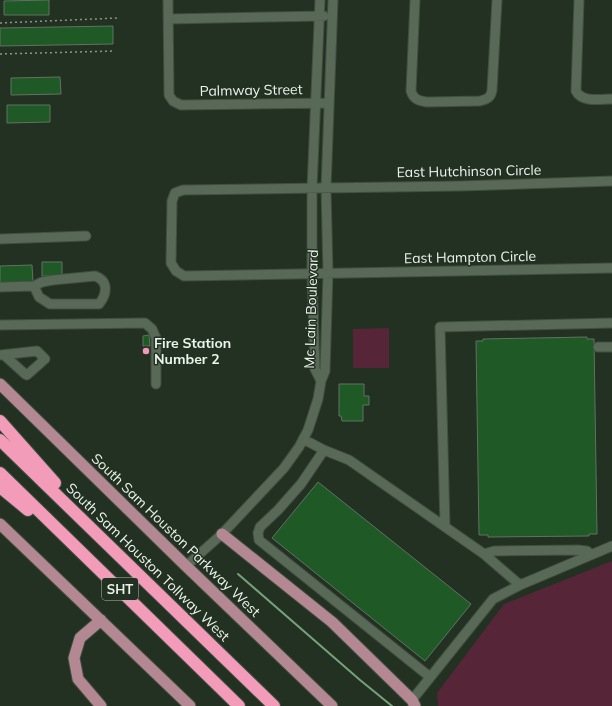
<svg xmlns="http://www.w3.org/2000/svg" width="612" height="706" font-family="Mulish,sans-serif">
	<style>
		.green { fill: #562638 }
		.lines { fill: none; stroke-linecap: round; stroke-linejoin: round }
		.stream { stroke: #77a279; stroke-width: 2 }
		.building { fill: #1f5925; stroke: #627262 }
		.minor-casing { stroke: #414e41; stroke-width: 11 }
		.major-casing { stroke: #414e41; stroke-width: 13 }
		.highway-casing { stroke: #414e41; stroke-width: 14 }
		.path { stroke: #8a968a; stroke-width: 1.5; stroke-dasharray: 2 3; stroke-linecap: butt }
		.minor { stroke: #586958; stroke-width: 9 }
		.major { stroke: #b48892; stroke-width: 11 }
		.highway { stroke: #f29cb9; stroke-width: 12 }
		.poi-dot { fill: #f09ab7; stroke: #233123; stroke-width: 1.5 }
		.labels { text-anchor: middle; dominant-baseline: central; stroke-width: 3; stroke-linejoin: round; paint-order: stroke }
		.shield { fill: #233123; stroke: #aebaae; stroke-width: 1 }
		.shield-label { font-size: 13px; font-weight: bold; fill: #eaf4ea }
		.street-label { font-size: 14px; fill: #eaf4ea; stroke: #233123 }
		.poi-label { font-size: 14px; font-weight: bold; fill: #eaf4ea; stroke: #233123; text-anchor: start }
	</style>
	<rect width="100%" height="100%" fill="#233123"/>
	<path class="green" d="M389 328V368H353V329Z
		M612 561V706H438L437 693 504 604Z"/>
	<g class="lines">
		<path class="stream" d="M238 574 360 680 392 706"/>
	</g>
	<path class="building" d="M49 0V15H4V1Z
		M113 26V44L0 46V28Z
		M60 77 61 94 11 95V78Z
		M7 105H50V122L7 123Z
		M42 262H62V276H42Z
		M32 265 33 282 0 283V266Z
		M149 335 150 346H143V336Z
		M587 337V339H594L597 534H589V536L488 537V535H479L476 341H483V339Z
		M339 384H364V396H369V405H363V421H342L341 416H339Z
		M318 482 471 604 425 661 272 538Z"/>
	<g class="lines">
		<defs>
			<path id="minor" d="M168 0 169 95 173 101 181 105 329 103
				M320 0 312 188V274L315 369 321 381
				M415 0 411 91C413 99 419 101 427 102L480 101C488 99 491 97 492 90L497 0
				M579 0 576 91C582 103 601 99 612 99
				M168 19 324 16
				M612 181 461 186 183 190 175 193 172 201 171 263 176 271 184 276 612 268
				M0 239 86 236
				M0 287 34 286 42 282 53 280 95 276C109 281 107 294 99 304H50L39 297 34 286
				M0 325 145 323 152 329 156 338V384
				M598 347H612
				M0 355 37 351 45 359 27 375 25 374 4 355
				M303 439 324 450 349 460 484 554 520 585
				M324 450 301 484 278 510 260 527 258 533 259 540 430 677
				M445 527 440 327 612 323
				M484 554 494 551 578 550 587 551 591 555
				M186 566 222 534 284 468 299 447 308 430 318 399 321 381 325 371 328 273 326 188 333 0
				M412 700 493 599 520 585 612 546"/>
			<path id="major" d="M0 384 186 566 332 706
				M0 524 190 706
				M222 534 332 622 412 700 415 706
				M101 706 78 679 74 658 80 638 101 620"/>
			<path id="highway" d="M0 421 55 483
				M0 440 274 706
				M0 473 239 706
				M0 487 28 510"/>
		</defs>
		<use href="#minor" class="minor-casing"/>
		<use href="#major" class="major-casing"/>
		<use href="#highway" class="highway-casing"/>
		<path class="path" d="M0 23 118 18
			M0 54 115 51"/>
		<use href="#minor" class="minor"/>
		<use href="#major" class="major"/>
		<use href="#highway" class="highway"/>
	</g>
	<circle class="poi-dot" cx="146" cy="351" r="4"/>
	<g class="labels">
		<rect class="shield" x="102" y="578" width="36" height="22" rx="3"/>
		<g class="shield-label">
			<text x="120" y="589">SHT</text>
		</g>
		<g class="street-label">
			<text transform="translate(251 90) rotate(-1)">Palmway Street</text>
			<text transform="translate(469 171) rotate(-1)">East Hutchinson Circle</text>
			<text transform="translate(470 257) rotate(-1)">East Hampton Circle</text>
			<text transform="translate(311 309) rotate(-88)">Mc Lain Boulevard</text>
			<text transform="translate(176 535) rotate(44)">South Sam Houston Parkway West</text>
			<text transform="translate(148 562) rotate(44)">South Sam Houston Tollway West</text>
		</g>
		<g class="poi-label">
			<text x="154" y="343">Fire Station<tspan x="154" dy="16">Number 2</tspan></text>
		</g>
	</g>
</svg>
